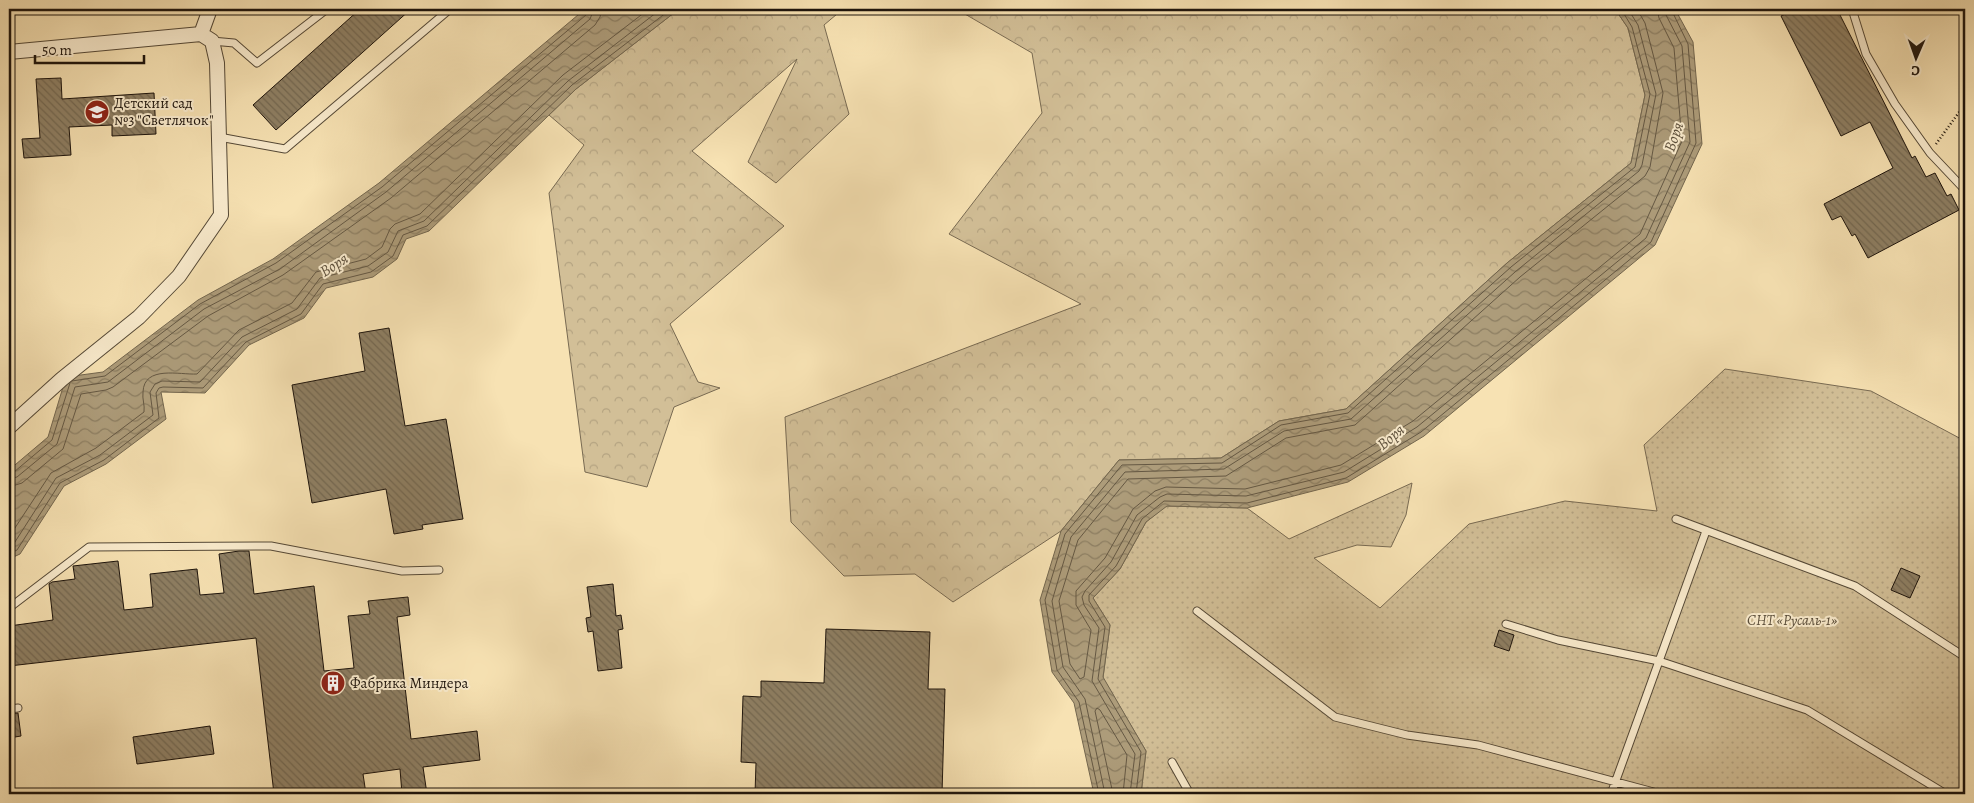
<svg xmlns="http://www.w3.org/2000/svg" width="1974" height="803" font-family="Alegreya,serif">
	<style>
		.green { fill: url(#green-dots); stroke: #786a52 }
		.forest { fill: url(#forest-crowns); stroke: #786a52 }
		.water { fill: url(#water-waves); stroke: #73664e }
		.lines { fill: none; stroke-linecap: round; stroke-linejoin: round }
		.shore { stroke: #655843; stroke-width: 1 }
		.building { fill: url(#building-back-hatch); stroke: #1d140c }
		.service-casing { stroke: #544836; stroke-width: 9 }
		.minor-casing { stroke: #544836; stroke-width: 16 }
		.path { stroke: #1d140c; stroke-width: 2.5; stroke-dasharray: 1 2.5; stroke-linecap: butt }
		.service { stroke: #faecce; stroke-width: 7 }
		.minor { stroke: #faecce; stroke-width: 14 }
		.labels { text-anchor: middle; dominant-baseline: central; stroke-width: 4; stroke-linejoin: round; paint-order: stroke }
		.poi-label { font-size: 15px; fill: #1d140c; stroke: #faecce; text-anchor: start }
		.park-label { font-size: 15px; font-style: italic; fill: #5c503d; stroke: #faecce }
		.water-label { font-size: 16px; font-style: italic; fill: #5e513d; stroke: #faecce }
	</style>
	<defs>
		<pattern id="green-dots" width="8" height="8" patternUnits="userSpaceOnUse" patternTransform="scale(1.25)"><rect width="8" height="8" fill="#d2bf97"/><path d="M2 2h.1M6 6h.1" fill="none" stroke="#b4a381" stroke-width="1.8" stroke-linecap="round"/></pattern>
		<pattern id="forest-crowns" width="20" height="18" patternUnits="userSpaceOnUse" patternTransform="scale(1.25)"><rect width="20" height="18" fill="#d2bf97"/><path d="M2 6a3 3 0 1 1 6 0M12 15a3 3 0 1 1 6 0" fill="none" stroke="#b4a381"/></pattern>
		<pattern id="water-waves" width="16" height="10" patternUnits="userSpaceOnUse" patternTransform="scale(1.25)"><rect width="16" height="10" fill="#ad9c7a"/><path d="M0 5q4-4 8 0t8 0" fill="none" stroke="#8c7e62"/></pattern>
		<pattern id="building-back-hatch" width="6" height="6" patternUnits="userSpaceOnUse" patternTransform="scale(1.25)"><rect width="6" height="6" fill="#8e7f63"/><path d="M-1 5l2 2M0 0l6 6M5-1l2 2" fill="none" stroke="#736750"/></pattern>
	</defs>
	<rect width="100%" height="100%" fill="#f7e2b3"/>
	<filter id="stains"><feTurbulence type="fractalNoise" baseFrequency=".004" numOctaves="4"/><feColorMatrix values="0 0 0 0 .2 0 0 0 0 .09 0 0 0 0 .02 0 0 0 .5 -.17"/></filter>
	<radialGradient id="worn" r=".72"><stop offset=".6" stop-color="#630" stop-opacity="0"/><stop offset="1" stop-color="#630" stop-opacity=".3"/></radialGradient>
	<path class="green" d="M1725 369 1871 391 1965 441V794H1141L1146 751 1103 678 1110 625 1093 598 1120 569 1146 522 1166 506 1247 508 1289 539 1412 483 1406 515 1391 547 1357 545 1314 558 1380 608 1469 524 1565 501 1657 511 1644 445Z"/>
	<path class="forest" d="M679 9H843L824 25 849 114 776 183 748 162 797 59 692 151 784 226 670 324 698 382 720 388 674 407 647 487 585 472 549 193 584 145 549 115 576 89Z
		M959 9H1615L1628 28 1645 95 1631 163 1507 263 1346 409 1279 421 1221 458 1119 460 1061 531 953 602 915 574 844 576 791 522 785 417 1081 304 949 234 1042 113 1032 53 958 10Z"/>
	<path class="water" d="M585 9H679L576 89 429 231 406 239 397 259 373 277 326 288 304 318 249 345 205 393 161 392 166 419 106 464 64 486 20 554 9 559V470L48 437 66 377 103 372 198 300 273 259 379 183Z
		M1615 9H1675L1693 42 1702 144 1655 245 1424 436 1348 482 1247 508 1167 506 1146 522 1120 569 1093 598 1110 625 1103 677 1146 751 1141 794H1094L1074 703 1052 672 1040 600 1061 531 1119 460 1221 458 1279 421 1346 409 1507 263 1631 163 1645 95 1628 28Z"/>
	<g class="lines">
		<path class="shore" d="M1637 9 1645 23 1663 93 1650 167 1645 176 1520 277 1355 425 1286 438 1226 476 1128 479 1078 540 1059 601 1070 664 1080 679 1084 677 1091 630 1076 605V591L1105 558 1133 509 1155 491 1166 487 1245 489 1341 465 1413 421 1640 234 1682 141 1674 48 1659 18 1657 9
			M72 381 105 376 200 304 276 263 382 187 586 15 588 9
			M9 473 14 472 52 440 70 383
			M9 479 17 477 57 444 75 387 108 382 204 309 280 269 386 192 590 19 594 9
			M9 487 22 483 63 449 81 394 106 390 113 387 208 316 283 275 391 198 595 25 600 17 602 9
			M9 537 51 473 96 448 144 412C145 405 142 399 143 392 144 365 180 375 197 374L239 330 292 303 316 272 366 259 382 247 390 229 395 224 420 214 563 75 649 9
			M9 547 13 545 56 478 100 455 153 415 150 392 155 384 162 381 200 382 242 337 297 309 320 278 368 266 388 252 398 231 424 221 568 81 661 9
			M9 554 17 550 60 483 104 460 159 418 156 393 159 388 163 387 203 388 246 342 301 314 323 284 371 272 393 256 403 235 427 226 572 85 671 9
			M1099 794 1079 702 1057 670 1045 600 1065 534 1122 465 1222 463 1281 425 1348 413 1511 267 1635 167 1650 94 1632 27 1621 9
			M1105 794 1085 699 1063 667 1052 601 1071 537 1125 472 1224 469 1284 431 1351 419 1515 272 1639 171 1642 165 1656 94 1638 25 1628 9
			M1113 794 1095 711 1097 708 1100 710 1127 755 1123 794
			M1130 794 1135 754 1092 681 1099 628 1084 605 1082 597 1085 591 1111 562 1137 515 1160 497 1167 494 1246 496 1344 472 1417 427 1646 238 1690 142 1682 46 1666 15 1665 9
			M1136 794 1141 752 1098 679 1105 627 1089 601V595L1116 566 1142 519 1164 501 1247 503 1346 478 1421 432 1651 242 1696 143 1688 44 1671 9"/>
	</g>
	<path class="building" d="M360 9H411L276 130 253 105Z
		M1796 9H1837L1912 158 1915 156 1926 177 1935 173 1947 196 1951 194 1959 210 1868 258 1855 234 1852 236 1841 216 1832 220 1824 204 1893 168 1870 122 1841 136 1781 16Z
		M61 78 62 99 154 93 156 134 112 136V125L69 127 71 155 24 158 22 139 40 138 36 79Z
		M389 328 405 426 446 419 463 519 422 525 423 529 394 534 386 489 312 503 292 385 365 371 359 333Z
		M239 551H249L254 594 314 586 324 671 354 668 348 616 370 614 368 601 408 597 410 615 397 617 411 739 477 731 480 760 423 767 427 794H402L400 769 363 774 366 794H274L256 638 9 666V626L53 620 49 584 52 582 75 579 73 566 118 561 124 610 153 607 150 574 197 569 200 595 224 593 219 554Z
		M1901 568 1920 576 1910 598 1891 590Z
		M613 584 616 616 621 615 623 629 618 630 622 668 598 671 593 631 588 632 586 618 591 617 587 587Z
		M826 629 930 632 928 689H945L942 794H755L756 763 741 762 743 696 761 697V681L824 683Z
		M1499 630 1514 635 1509 651 1494 646Z
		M18 713 21 736 9 738V714Z
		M210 726 214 754 137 764 133 737Z"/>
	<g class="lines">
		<defs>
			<path id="service" d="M1852 9 1866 54 1895 104 1930 153 1965 190
				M212 41 234 43 257 63 327 9
				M219 137 285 149 450 9
				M1676 519 1855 586 1965 657
				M9 608 89 547 271 546 402 571 439 570
				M1197 611 1335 717 1407 735 1478 745 1661 794
				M1506 624 1558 640 1659 661 1807 710 1946 794
				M9 709 18 708
				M1172 762 1190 794
				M1611 794 1706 531"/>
			<path id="minor" d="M201 34 210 9
				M9 52 201 34 212 41 217 63 221 215 179 276 139 317 62 379 9 427"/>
		</defs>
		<use href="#service" class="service-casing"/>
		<use href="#minor" class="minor-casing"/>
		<path class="path" d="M1936 144 1965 104"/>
		<use href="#service" class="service"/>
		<use href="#minor" class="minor"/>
	</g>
	<defs>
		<symbol id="school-disc" viewBox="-11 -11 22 22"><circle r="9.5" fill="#8f2418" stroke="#faecce"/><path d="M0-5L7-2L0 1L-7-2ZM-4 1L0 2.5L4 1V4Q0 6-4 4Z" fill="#fff"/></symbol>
		<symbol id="building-disc" viewBox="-11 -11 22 22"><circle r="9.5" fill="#8f2418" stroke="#faecce"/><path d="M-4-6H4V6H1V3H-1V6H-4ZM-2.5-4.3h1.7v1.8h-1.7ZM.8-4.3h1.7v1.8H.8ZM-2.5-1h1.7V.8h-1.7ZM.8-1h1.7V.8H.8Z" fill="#fff"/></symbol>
	</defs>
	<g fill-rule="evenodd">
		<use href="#school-disc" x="83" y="98" width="28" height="28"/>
		<use href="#building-disc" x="319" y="669" width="28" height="28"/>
	</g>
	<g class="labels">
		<g class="poi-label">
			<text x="114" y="103">Детский сад<tspan x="114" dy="17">№3 "Светлячок"</tspan></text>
			<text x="350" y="683">Фабрика Миндера</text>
		</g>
		<g class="park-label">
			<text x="1792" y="620">СНТ «Русаль-1»</text>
		</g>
		<g class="water-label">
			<text transform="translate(1674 137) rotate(-71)">Воря</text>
			<text transform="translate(334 265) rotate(-33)">Воря</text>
			<text transform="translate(1391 437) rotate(-40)">Воря</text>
		</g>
	</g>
	<rect width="1974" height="803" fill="none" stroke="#f7e2b3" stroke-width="30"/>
	<rect x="10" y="10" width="1954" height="783" fill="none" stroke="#1d140c" stroke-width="2.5"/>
	<rect x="15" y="15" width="1944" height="773" fill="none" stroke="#1d140c"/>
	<g transform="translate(1916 58) rotate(182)" stroke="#faecce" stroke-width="4" paint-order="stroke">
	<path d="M0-4L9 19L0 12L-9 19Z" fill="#1d140c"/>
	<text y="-8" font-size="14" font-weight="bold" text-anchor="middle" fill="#1d140c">С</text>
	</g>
	<path d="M35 55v8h109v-8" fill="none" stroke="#1d140c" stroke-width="2.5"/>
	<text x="42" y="55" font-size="15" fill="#1d140c" stroke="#faecce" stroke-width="4" paint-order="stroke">50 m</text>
	<rect width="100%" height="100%" filter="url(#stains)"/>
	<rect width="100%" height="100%" fill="url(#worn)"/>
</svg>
